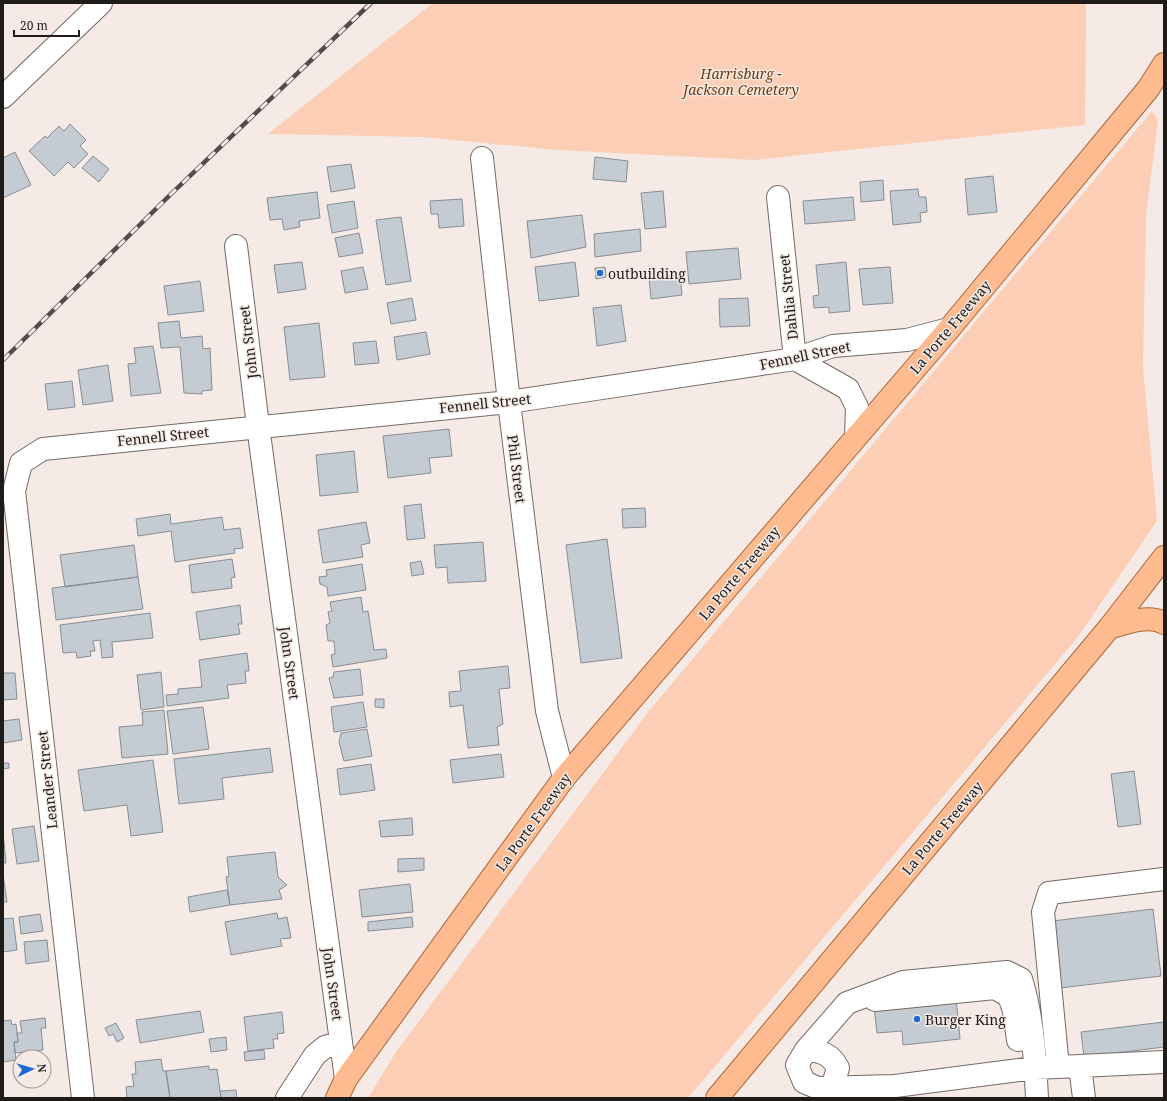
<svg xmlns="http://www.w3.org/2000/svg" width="1167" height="1101" font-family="'Noto Serif',serif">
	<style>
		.green { fill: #fbceb5 }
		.building { fill: #c5cbd3; stroke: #888e96 }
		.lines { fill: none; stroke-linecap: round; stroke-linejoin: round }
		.minor-casing { stroke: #736a65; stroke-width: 24 }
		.major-casing { stroke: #ae6536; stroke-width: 24 }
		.minor { stroke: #fff; stroke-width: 22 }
		.major { stroke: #fdbb8f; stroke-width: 22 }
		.rail-casing { stroke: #524d4a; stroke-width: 4.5 }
		.rail { stroke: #f5eae5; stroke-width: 3; stroke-dasharray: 9; stroke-linecap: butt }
		.poi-dot { fill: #1e6bd6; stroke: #f5eae5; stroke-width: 1.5 }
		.labels { text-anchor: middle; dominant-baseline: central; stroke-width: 3; stroke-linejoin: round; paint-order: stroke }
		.park-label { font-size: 14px; font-style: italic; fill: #763809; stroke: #f5eae5 }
		.poi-label { font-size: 14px; fill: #1e1b19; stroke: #f5eae5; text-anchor: start }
		.street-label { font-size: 14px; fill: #1e1b19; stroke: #f5eae5 }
	</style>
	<rect width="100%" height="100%" fill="#f5eae5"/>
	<path class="green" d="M433 3H1086L1085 125 754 160 556 150 423 137 268 134Z
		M1152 111 1158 120 1146 215 1143 368 1157 521 1077 638 688 1098H368L396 1052 649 711Z"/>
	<path class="building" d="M70 124 86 140 80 146 88 154 74 168 68 162 54 176 29 151 45 136 47 138 59 126 64 131Z
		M15 152 31 185 3 198V158Z
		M93 156 109 169 99 182 82 168Z
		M595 157 628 161 626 182 593 179Z
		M351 164 355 188 331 192 327 167Z
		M993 176 997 212 968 215 965 179Z
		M883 180 884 200 861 202 860 182Z
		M918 189 919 197H926L927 212 920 213 921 222 893 225 890 191Z
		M663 191 666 227 645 229 641 193Z
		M317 192 320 218 299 221 300 227 284 230 282 219 270 220 267 198Z
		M853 197 855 220 805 224 803 201Z
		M462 199 464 226 439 228 438 214H431L430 201Z
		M354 201 358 228 332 233 327 205Z
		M582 215 586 247 531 258 527 221Z
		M401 217 411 281 386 285 376 220Z
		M640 229 641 251 595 257 594 234Z
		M359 233 363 253 339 257 335 238Z
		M738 248 741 279 689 284 686 252Z
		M302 262 306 289 278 293 274 265Z
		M575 262 579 296 539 301 535 267Z
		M846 262 850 311 829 313V307L814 308 813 296 819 295 816 265Z
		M363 267 368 289 345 293 341 271Z
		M605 267 606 277 596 279 595 268Z
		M890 267 893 303 863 305 859 269Z
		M680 275 682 295 651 299 649 278Z
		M200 281 204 311 168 315 164 286Z
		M412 298 416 320 391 324 387 303Z
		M748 298 750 326 720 327 719 299Z
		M621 305 626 341 597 346 593 308Z
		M179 321 181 338 202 336 203 349 210 348 212 390 202 391V394L184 393 180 347 161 348 158 323Z
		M319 323 325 377 290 380 284 327Z
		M426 332 430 354 397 360 394 337Z
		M376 341 379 363 355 365 353 343Z
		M153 346 161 393 131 396 128 364 136 363 134 348Z
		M108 365 113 401 83 405 78 370Z
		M72 381 75 407 48 410 45 384Z
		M449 429 452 456 429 458 431 473 388 478 383 436Z
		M354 451 358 492 320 496 316 455Z
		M421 504 425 538 407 540 404 506Z
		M645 508 646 527 623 528 622 509Z
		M170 514 171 524 222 517 224 530 240 528 243 548 234 549 235 553 175 562 171 531 138 536 136 519Z
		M366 522 370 543 361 545 363 557 323 563 318 530Z
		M607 539 622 658 581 663 566 545Z
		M483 542 486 581 448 583 447 567 436 568 434 545Z
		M134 545 138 577 65 587 60 555Z
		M232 559 235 577 231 578 232 588 192 593 189 565Z
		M421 561 424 574 412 576 410 563Z
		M362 564 366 590 328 596 327 587 320 584 319 577 327 576 326 570Z
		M138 577 143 609 56 620 52 588Z
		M361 597 363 612 368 611 374 650 386 649 387 658 333 667 331 655 335 654 334 641H328L326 625 330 623 328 612 332 611 330 602Z
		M240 605 242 624H238L240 634 200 640 196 612Z
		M150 613 153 638 112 642 113 657 102 658 100 640 93 641 95 651H90L91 656 77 658 76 652 63 653 60 625Z
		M247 653 249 671H245L246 683 227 685 229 698 167 706 166 695 178 694V689L202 687 199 660Z
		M508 666 510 688 499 689 503 724 497 727 499 745 468 748 463 705 450 707 449 692 461 691 459 671Z
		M360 669 363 695 334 698 329 678 333 677 334 672Z
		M161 672 164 707 141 710 137 675Z
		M3 673H15L17 699 3 700Z
		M375 699H384V708L375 707Z
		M363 702 367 727 334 732 331 707Z
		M203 707 209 749 173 754 167 711Z
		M164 710 168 754 122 758 119 727 143 725 142 712Z
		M19 719 22 740 3 743V721Z
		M367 729 372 756 344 761 339 742 341 733Z
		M270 748 273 772 222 778 224 799 179 804 174 759Z
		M501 754 504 777 453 783 450 760Z
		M153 760 163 832 131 836 127 805 84 811 78 770Z
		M3 763H9V768L3 769Z
		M371 764 375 790 340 795 337 769Z
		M1134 771 1141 824 1118 827 1111 774Z
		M412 818 413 835 381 837 379 821Z
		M34 826 39 861 17 864 12 829Z
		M3 832 6 863H3Z
		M275 852 278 877 287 885 279 890 282 899 230 905 226 877 229 876 227 857Z
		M424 858V870L398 872V859Z
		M3 874 7 902H3Z
		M410 884 413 912 362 917 359 890Z
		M227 890 230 905 190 912 188 897Z
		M1153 909 1161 976 1060 988 1052 921Z
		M277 913 278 919 287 917 291 938 280 939 282 946 231 955 225 922Z
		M40 914 43 931 21 934 19 917Z
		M412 917 413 927 368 931V922Z
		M13 918 17 950 3 952V919Z
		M47 940 49 961 26 964 24 942Z
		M956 998 960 1039 903 1045 902 1031 877 1033 874 1007Z
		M200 1011 204 1032 140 1043 136 1020Z
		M282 1012 284 1033 277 1034 278 1039H273L274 1048 248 1051 244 1017Z
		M45 1018 46 1028H41L43 1050 15 1053 14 1042H18L17 1033H22L20 1021Z
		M11 1020 12 1025 16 1024 18 1042H14L16 1060 3 1062V1021Z
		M1164 1022V1047L1084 1057 1081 1032Z
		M116 1023 124 1038 117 1042 113 1034 109 1036 105 1028Z
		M226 1037 227 1050 211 1052 209 1039Z
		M264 1050 265 1059 245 1061 244 1052Z
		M161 1059 163 1071H166L170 1098H127L126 1087 134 1086 132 1074H136L135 1062Z
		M209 1066V1070L217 1069 221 1098H170L166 1071Z
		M236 1090 237 1098H221L220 1091Z"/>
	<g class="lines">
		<defs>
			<path id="minor" d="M3 97 101 3
				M482 158 509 402 547 711 564 778
				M778 197 795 359
				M236 246 258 426 346 1079
				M795 359 848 389 857 407 856 436
				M875 1000 995 988 1009 996 1014 1011 1018 1040
				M806 1050C821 1051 831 1054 838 1068L832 1088
				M1058 1067 1043 912 1049 893 1164 879
				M83 1098 14 491 21 463 43 449 509 402 795 359 833 346 907 340 949 329
				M287 1098 315 1055 325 1047 341 1042
				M1037 1098C1035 1058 1033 1018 1021 979L1007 972 903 982 847 1003 806 1050 797 1065 804 1082 818 1088 895 1086 1035 1068 1080 1066
				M1084 1098 1080 1066 1164 1062"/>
			<path id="major" d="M1109 628C1125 623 1149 614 1164 623
				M337 1098 346 1079 564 778 949 329 1148 89 1164 64
				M717 1098 1109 628 1164 557"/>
		</defs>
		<use href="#minor" class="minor-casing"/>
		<use href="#major" class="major-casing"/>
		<use href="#minor" class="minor"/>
		<use href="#major" class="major"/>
		<defs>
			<path id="rail" d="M3 360 170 195 371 3"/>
		</defs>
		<use href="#rail" class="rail-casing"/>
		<use href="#rail" class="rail"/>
	</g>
	<g class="poi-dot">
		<circle cx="600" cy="273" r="4"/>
		<circle cx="917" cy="1019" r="4"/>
	</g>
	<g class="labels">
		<g class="park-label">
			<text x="741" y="73">Harrisburg -<tspan x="741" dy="16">Jackson Cemetery</tspan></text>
		</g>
		<g class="poi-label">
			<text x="608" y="273">outbuilding</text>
			<text x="925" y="1019">Burger King</text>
		</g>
		<g class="street-label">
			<text transform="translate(788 297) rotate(-96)">Dahlia Street</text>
			<text transform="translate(950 327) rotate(-50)">La Porte Freeway</text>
			<text transform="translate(248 342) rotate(-97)">John Street</text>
			<text transform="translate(805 355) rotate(-12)">Fennell Street</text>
			<text transform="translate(485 403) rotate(-6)">Fennell Street</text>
			<text transform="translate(163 436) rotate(-6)">Fennell Street</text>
			<text transform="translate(517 469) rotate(83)">Phil Street</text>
			<text transform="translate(739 573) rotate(-50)">La Porte Freeway</text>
			<text transform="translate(290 663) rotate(82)">John Street</text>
			<text transform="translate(47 780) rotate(-96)">Leander Street</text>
			<text transform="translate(533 822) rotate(-54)">La Porte Freeway</text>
			<text transform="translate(942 828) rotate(-50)">La Porte Freeway</text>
			<text transform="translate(333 984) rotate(82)">John Street</text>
		</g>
	</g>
	<rect width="1167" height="1101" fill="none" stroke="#1e1b19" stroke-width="8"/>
	<g transform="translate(32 1069) rotate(85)"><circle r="19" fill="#f5eae5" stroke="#9f9793"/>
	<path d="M0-3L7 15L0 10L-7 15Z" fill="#1e6bd6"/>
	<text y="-6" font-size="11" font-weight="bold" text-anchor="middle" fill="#1e1b19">N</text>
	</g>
	<path d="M14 30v6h65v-6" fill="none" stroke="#1e1b19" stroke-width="2"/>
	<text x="20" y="30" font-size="12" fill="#1e1b19" stroke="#f5eae5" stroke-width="3" paint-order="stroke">20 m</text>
</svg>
